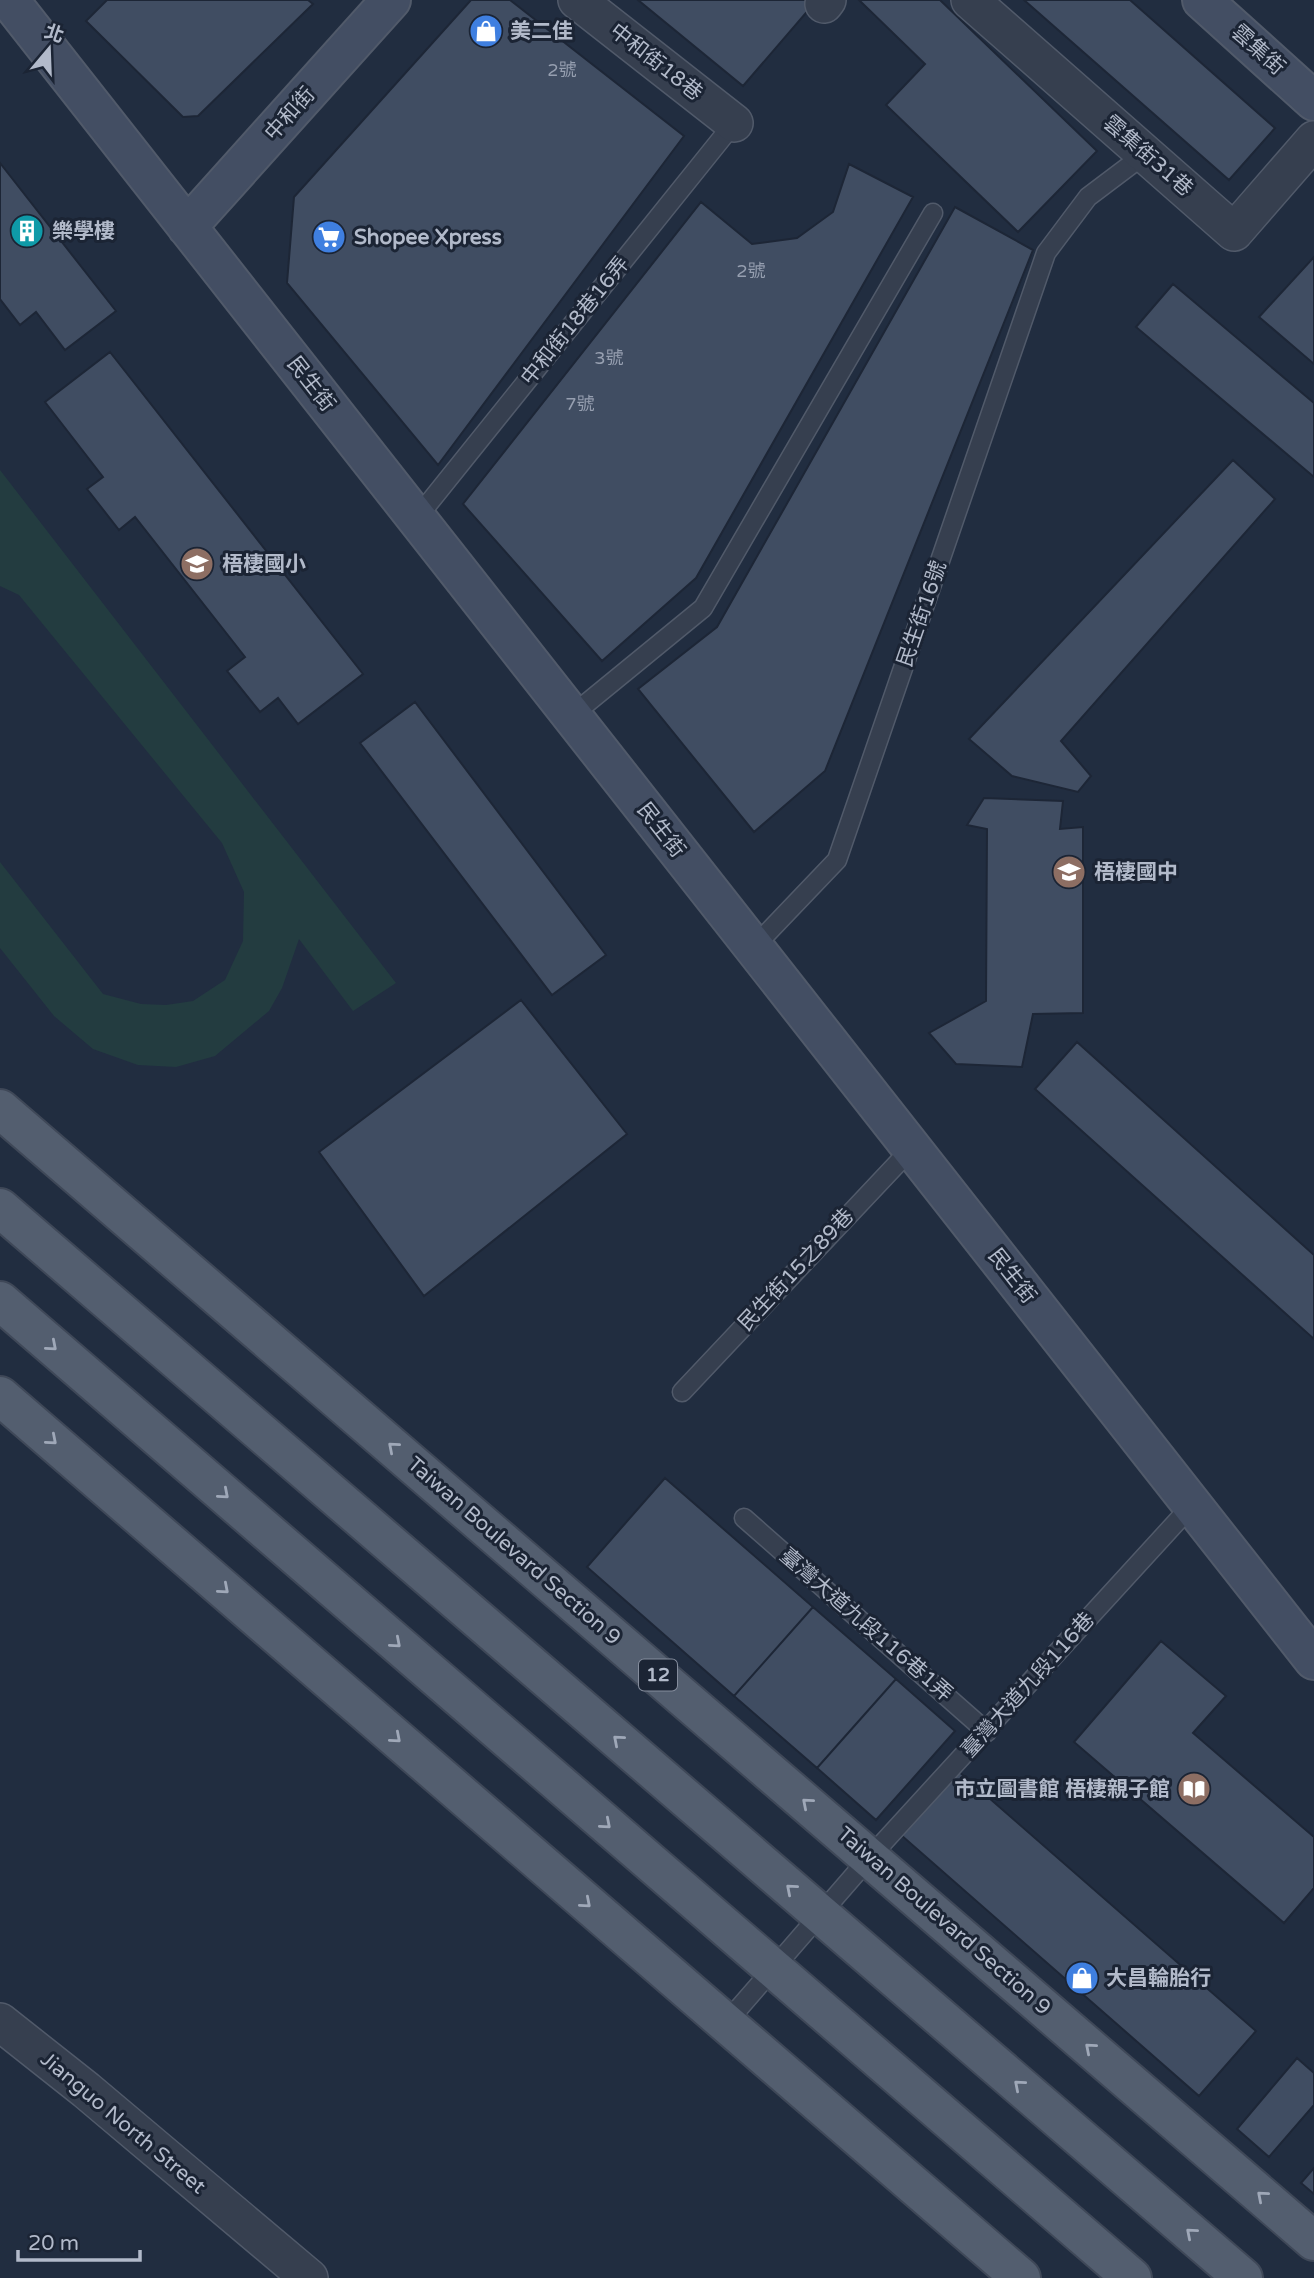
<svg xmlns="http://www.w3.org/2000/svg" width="1314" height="2278" font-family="'Varela Round','Noto Sans TC',sans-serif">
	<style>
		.green { fill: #233c40 }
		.building { fill: #404d62; stroke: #1d2636; stroke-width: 2 }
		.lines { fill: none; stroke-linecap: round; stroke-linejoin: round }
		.lane-casing { stroke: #515a6a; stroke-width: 21 }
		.street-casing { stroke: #515a6a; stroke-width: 40 }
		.secondary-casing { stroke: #515a6a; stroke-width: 42 }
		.primary-casing { stroke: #3f4858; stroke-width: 42 }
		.lane { stroke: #363f4f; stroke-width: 18 }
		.street { stroke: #363f4f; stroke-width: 37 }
		.secondary { stroke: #434e63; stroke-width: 38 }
		.primary { stroke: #535e6f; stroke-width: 38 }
		.oneway { stroke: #9fa8b8 }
		.labels { text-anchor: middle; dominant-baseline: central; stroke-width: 6; stroke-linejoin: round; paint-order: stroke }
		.number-label { font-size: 18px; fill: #969fb0 }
		.shield { fill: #1b2434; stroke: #858d9d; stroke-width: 2 }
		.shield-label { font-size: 19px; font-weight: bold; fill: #b2baca }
		.poi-label { font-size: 21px; font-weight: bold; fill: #b2baca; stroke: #1b2434; text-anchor: start }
		.street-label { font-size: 21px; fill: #b2baca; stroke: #1b2434 }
	</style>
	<rect width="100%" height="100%" fill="#212d40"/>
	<path class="green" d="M0 470 396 983 353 1011 299 939 282 988 269 1011 215 1056 176 1067 138 1065 93 1049 54 1016 0 948V862L103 994 141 1004 166 1005 193 1001 225 980 243 941 244 892 222 843 19 595 0 586Z"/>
	<path class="building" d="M107 0H308L313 4 198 116 183 117 86 21Z
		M471 0H510L684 136 438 465 287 283 294 197Z
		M638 0H817L743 86Z
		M859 0H940L1097 151 1018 232 886 105 925 64Z
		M1024 0H1130L1275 128 1229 180Z
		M0 163 116 311 65 350 36 312 20 325 0 299Z
		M849 164 913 197 696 578 602 661 463 504 701 202 752 244 797 238 833 212Z
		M955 207 1033 250 825 771 754 832 638 689 717 627Z
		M1314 257V364L1259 317Z
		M1173 284 1314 403V477L1136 327Z
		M110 352 363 674 298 724 278 698 260 712 227 671 245 657 135 517 119 530 87 489 103 477 45 402Z
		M1233 460 1275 499 1061 741 1091 776 1078 792 1012 776 969 739Z
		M415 702 606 955 552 995 360 743Z
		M984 798 1063 801 1060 829 1083 827V1013L1033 1014 1022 1067 956 1064 929 1033 986 1001 987 829 967 825Z
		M521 1000 627 1134 424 1296 319 1152Z
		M1077 1042 1314 1255V1339L1035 1089Z
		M665 1478 813 1607 734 1696 587 1567Z
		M813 1607 896 1679 817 1768 734 1696Z
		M1161 1641 1226 1696 1193 1733 1314 1837V1888L1284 1923 1074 1742Z
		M896 1679 955 1731 876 1820 817 1768Z
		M957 1770 1256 2031 1199 2096 901 1835Z
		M1297 2058 1314 2073V2105L1269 2157 1237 2129Z
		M1314 2168V2194L1301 2183Z"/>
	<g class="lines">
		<defs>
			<path id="lane" d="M416 519 734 123
				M571 716 703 608 933 213
				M753 948 837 860 1046 253 1088 197 1145 154
				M682 1392 911 1149
				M744 1518 987 1732
				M726 2023 870 1857 1192 1505"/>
			<path id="street" d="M577 0 734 123
				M970 0 1234 232 1314 140
				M824 4 827 0
				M0 2022 86 2090 309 2278"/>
			<path id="secondary" d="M9 0 1314 1660
				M1202 0 1314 101
				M187 227 391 0"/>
			<path id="primary" d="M0 1109 1314 2241
				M0 1208 1243 2278
				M0 1301 1132 2278
				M0 1396 1021 2278"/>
		</defs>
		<use href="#lane" class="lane-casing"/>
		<use href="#street" class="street-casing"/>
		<use href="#secondary" class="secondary-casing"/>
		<use href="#primary" class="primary-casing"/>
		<use href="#lane" class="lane"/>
		<use href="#street" class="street"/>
		<use href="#secondary" class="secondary"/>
		<use href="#primary" class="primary"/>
	</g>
	<defs><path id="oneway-chevron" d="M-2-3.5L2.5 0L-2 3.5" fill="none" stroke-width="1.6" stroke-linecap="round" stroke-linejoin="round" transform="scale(1.75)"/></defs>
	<g class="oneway">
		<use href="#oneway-chevron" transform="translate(52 1346) rotate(41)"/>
		<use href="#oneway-chevron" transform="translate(52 1440) rotate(41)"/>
		<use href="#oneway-chevron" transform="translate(393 1447) rotate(-139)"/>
		<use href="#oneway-chevron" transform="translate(224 1494) rotate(41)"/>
		<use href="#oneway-chevron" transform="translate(224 1589) rotate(41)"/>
		<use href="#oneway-chevron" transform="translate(396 1643) rotate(41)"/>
		<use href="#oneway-chevron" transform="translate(396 1738) rotate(41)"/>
		<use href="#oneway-chevron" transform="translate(618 1740) rotate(-139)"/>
		<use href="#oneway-chevron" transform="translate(807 1803) rotate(-139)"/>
		<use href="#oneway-chevron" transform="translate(606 1824) rotate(41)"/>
		<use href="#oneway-chevron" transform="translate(791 1889) rotate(-139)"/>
		<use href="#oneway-chevron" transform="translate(586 1903) rotate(41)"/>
		<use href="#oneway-chevron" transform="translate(1090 2048) rotate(-139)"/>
		<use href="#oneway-chevron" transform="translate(1019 2085) rotate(-139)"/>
		<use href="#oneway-chevron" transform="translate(1262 2196) rotate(-139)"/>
		<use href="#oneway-chevron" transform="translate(1191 2233) rotate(-139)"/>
	</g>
	<defs>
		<symbol id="shop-disc" viewBox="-11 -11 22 22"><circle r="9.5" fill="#3f7fe0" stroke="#1b2434"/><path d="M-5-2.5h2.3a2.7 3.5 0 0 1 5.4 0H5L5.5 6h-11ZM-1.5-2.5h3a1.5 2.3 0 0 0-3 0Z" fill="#fff"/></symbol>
		<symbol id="building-disc" viewBox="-11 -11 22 22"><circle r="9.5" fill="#0f9aa8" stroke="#1b2434"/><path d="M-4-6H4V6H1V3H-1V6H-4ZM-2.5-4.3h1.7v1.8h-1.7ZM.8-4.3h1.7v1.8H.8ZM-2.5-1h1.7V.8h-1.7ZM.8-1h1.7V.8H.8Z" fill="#fff"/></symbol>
		<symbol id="supermarket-disc" viewBox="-11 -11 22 22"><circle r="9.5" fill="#3f7fe0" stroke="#1b2434"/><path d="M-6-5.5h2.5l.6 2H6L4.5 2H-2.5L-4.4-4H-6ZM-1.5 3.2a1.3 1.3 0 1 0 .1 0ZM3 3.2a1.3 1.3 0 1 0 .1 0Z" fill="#fff"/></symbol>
		<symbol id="school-disc" viewBox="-11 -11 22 22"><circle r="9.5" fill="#8d6e63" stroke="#1b2434"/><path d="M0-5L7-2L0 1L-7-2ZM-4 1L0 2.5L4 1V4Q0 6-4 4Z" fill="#fff"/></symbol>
		<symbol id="library-disc" viewBox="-11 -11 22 22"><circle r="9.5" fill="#8d6e63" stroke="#1b2434"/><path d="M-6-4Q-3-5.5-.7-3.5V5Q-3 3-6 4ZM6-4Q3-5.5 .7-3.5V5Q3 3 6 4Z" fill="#fff"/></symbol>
	</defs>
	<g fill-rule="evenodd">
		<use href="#shop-disc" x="467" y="12" width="38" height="38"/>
		<use href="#building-disc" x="8" y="212" width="38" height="38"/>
		<use href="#supermarket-disc" x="310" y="218" width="38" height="38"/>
		<use href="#school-disc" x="178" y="545" width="38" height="38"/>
		<use href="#school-disc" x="1050" y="853" width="38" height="38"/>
		<use href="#library-disc" x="1175" y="1770" width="38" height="38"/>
		<use href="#shop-disc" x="1063" y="1959" width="38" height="38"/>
	</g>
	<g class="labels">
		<g class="number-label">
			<text x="562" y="70">2號</text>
			<text x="751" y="271">2號</text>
			<text x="609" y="358">3號</text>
			<text x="580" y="404">7號</text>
		</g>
		<rect class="shield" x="639" y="1659.5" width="38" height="31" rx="5"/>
		<g class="shield-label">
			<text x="658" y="1675">12</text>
		</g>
		<g class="poi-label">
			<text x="510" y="31">美二佳</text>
			<text x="52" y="231">樂學樓</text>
			<text x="354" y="237">Shopee Xpress</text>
			<text x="222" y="564">梧棲國小</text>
			<text x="1094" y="872">梧棲國中</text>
			<text x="1170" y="1789" text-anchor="end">市立圖書館 梧棲親子館</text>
			<text x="1106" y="1978">大昌輪胎行</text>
		</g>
		<g class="street-label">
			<text transform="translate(1258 50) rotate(42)">雲集街</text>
			<text transform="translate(656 62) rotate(38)">中和街18巷</text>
			<text transform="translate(290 114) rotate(-48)">中和街</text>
			<text transform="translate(1148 156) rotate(41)">雲集街31巷</text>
			<text transform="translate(575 321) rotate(-51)">中和街18巷16弄</text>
			<text transform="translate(311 384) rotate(52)">民生街</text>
			<text transform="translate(922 614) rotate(-71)">民生街16號</text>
			<text transform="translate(661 830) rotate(52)">民生街</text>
			<text transform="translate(796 1270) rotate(-47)">民生街15之89巷</text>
			<text transform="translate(1012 1276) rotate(52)">民生街</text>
			<text transform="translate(514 1551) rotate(41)">Taiwan Boulevard Section 9</text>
			<text transform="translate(866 1625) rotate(41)">臺灣大道九段116巷1弄</text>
			<text transform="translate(1028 1685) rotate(-48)">臺灣大道九段116巷</text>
			<text transform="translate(944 1921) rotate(41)">Taiwan Boulevard Section 9</text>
			<text transform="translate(123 2123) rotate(40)">Jianguo North Street</text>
		</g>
	</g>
	<g transform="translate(49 49) rotate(19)" stroke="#1b2434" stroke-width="5" paint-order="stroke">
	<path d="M0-5L12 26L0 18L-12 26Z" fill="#b2baca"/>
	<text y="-10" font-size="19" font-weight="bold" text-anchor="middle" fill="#b2baca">北</text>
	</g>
	<path d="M18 2250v10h122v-10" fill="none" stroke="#b2baca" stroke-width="3.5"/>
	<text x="28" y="2250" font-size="21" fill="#b2baca" stroke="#1b2434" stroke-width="5" paint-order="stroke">20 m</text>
</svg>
